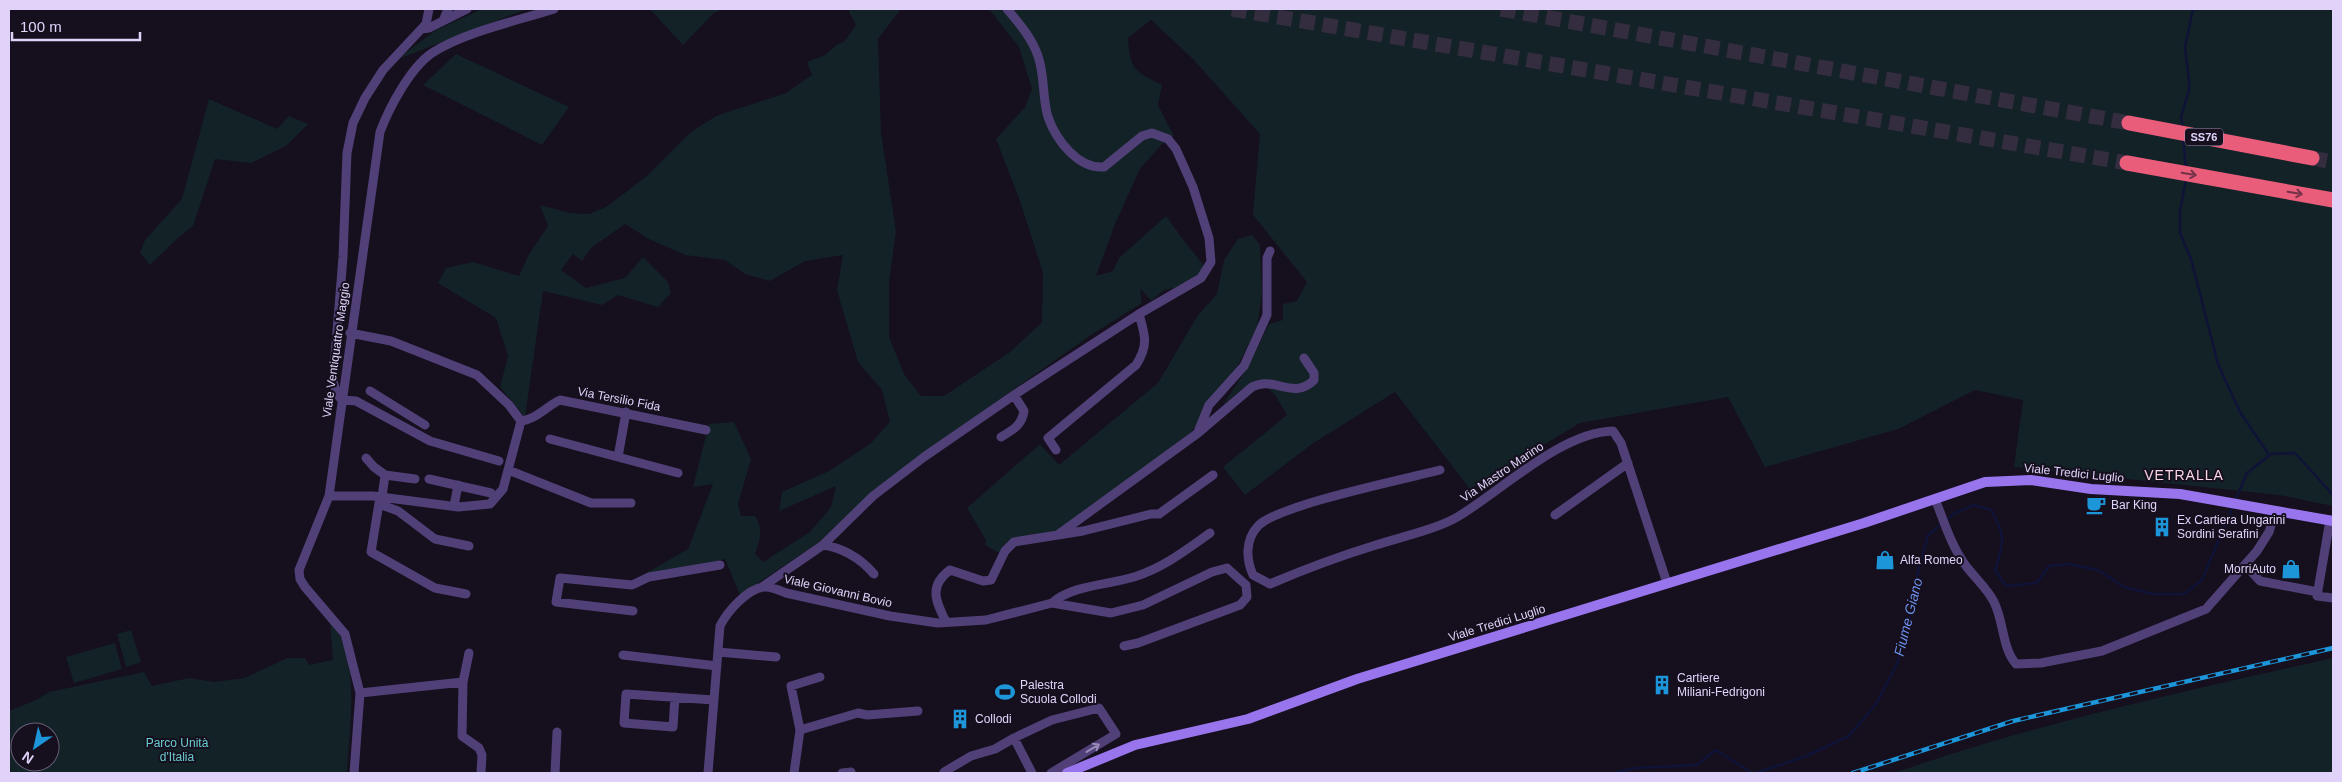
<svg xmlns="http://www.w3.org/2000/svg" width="2342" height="782" font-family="Helvetica,sans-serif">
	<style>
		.green { fill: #132227; fill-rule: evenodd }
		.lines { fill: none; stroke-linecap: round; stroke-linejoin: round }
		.stream { stroke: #0f1337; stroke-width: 2.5 }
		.highway-tunnel { stroke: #342c3f; stroke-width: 15; stroke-dasharray: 15 8; stroke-linecap: butt }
		.street { stroke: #504077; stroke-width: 9 }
		.secondary { stroke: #9875ec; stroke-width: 10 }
		.highway { stroke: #e95d7b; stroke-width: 15 }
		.rail-casing { stroke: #1d95d9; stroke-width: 4.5 }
		.rail { stroke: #150f1e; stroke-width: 2.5; stroke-dasharray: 8; stroke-linecap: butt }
		.oneway { stroke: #743248 }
		.oneway2 { stroke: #9889b8 }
		.labels { text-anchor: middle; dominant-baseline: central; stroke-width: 4; stroke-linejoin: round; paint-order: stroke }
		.shield { fill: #150f1e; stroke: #a498b7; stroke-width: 1 }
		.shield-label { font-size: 11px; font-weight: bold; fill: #e1d2f9 }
		.street-label { font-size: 12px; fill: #e1d2f9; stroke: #150f1e }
		.poi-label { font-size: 12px; fill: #e1d2f9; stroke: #150f1e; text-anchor: start }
		.park-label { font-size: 12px; fill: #68cdcf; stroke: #150f1e }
		.neighbourhood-label { font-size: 14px; letter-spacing: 1px; fill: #f9d4e2; stroke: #150f1e }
		.water-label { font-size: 14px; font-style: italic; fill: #6d90eb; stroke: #150f1e }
	</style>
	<rect width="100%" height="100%" fill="#150f1e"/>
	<path class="green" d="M482 9H527L396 60 436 30Z
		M650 9H723L714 13 683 45Z
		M850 9H901L878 39 881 133 896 231 889 282V337L904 374 921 396H944L1010 352 1042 322 1043 273 1020 201 996 139 1025 107 1032 89 1019 47 989 9H2333V506L2279 495 2014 467 2023 400 1975 390 1898 429 1765 467 1728 397 1580 423 1470 489 1395 392 1312 444 1245 495 1223 467 1287 415 1275 395 1259 379 1242 389 1223 405 1248 367 1269 324 1283 320V304L1297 301 1307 282 1253 215 1260 134 1193 59 1151 20 1128 38C1130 69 1134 71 1162 85L1158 105 1174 136 1162 144 1140 169 1115 224 1096 276 1113 271 1119 258 1166 216 1185 242 1205 267 1200 283 1164 290 1151 301 1140 288 1142 303 1091 335 940 441 824 539 740 595 725 559 636 579 688 549 713 484 693 487 709 424 734 422 751 459 738 504 741 516H755C764 529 760 539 755 554L763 562 810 532 831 507 836 486 779 511 782 492 829 471 870 444 890 422 882 390 858 362 837 290 843 255 805 261 770 281 745 274 725 260 685 255 649 239 625 224 591 248 582 261 573 254 561 270 586 288 625 278 643 257 668 282 671 293 658 307 618 295 602 305 543 291 525 417 500 387 508 356 496 318 438 283 446 268 473 262 519 276 529 254 548 226 540 205 570 213 589 214 606 207 647 176 691 132 716 116 786 93 812 75 807 62 825 55 838 44 844 42 856 25 849 12Z
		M456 54 569 107 542 145 423 85Z
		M209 99 277 129 289 116 308 124 286 146 251 163 215 159 193 226 178 238 150 265 140 253 145 240 182 199Z
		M1252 235 1260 245 1262 294 1257 328 1233 375 1210 410 1191 432 1064 530 1012 538 999 553 985 545 986 540 967 508 1040 444 1059 465 1158 383 1198 315 1217 294 1224 260 1238 239Z
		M330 621C334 627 340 634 342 640 358 685 349 728 347 773H9V711L36 700 49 692 144 672 152 686 189 678 214 682 245 678 287 658H305L309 665 333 660ZM20 732H50V762H20Z
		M131 630 141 662 126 667 117 634Z
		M115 643 122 669 74 683 66 657Z
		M2333 658V773H1894C2037 723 2186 691 2333 658Z"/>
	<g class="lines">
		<path class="stream" d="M2183 127 2181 117 2189 90V81L2185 47 2193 9
			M2183 138 2186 169
			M2186 180 2180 211V233L2191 259 2218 364 2240 412 2269 455
			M2235 501 2247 473 2271 454 2295 453 2333 495
			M1614 773 1635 768 1697 765 1716 750 1752 773
			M1756 773 1806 756 1849 736 1876 704 1897 664 1911 612 1918 572 1928 535 1955 513 1974 505 1991 510C2006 535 2004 543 1995 570L2006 586 2037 583 2049 566 2068 564 2098 570 2124 587 2153 594H2184L2202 580 2233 506"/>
		<path class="highway-tunnel" d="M1232 9 2127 163
			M1501 9 2129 123
			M2312 158 2333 162"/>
		<path class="street" d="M429 9 426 24 383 70 365 98 353 123 347 153 343 257 333 381 337 394 342 400 356 401 430 441 499 461
			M443 21 448 9
			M422 29 429 28 467 9
			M350 333 391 341 477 375 509 405 521 421
			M370 391 425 425
			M521 421C535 420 547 406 560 400L706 430
			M1198 432 1209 405 1244 366 1267 315V258L1270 251
			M1001 437C1013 430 1022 425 1024 411L1014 395
			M550 439 678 473
			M1056 450 1048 438 1136 365C1149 345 1145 335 1139 314
			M618 457 626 412
			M366 458 374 467 385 475
			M508 470 591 503H631
			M429 479 491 493
			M329 496H373L458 507 490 504 503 489 521 421
			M380 497 371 552 435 588 466 594
			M382 497 385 475 415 479
			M1935 499C1944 521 1951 546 1966 566 1975 578 1988 589 1994 602 2004 622 2002 648 2016 664L2041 663 2102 651 2206 609 2257 551 2269 532 2275 512
			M379 504 398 511 435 539 469 546
			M454 506 458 485
			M1555 515 1628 463
			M2330 520 2317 596 2333 598
			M1059 534 1198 433 1252 387C1274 375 1293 401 1314 380V373L1304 358
			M823 545C843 548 861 559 874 574
			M2246 566 2260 581 2318 592
			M1253 575 1270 584C1305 569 1340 556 1376 545 1401 537 1438 529 1459 516 1502 490 1562 432 1613 431L1621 443 1667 583
			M1253 575C1246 559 1245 540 1258 526 1278 505 1405 479 1440 470
			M762 587 823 545 873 496 924 457 1014 395 1139 314 1201 278 1211 262 1209 238 1193 187 1176 149 1168 139 1152 133 1142 136 1104 167C1078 169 1056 140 1048 117 1042 97 1045 76 1038 56 1032 38 1019 23 1007 9
			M1052 603C1072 585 1108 585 1134 577 1163 568 1186 550 1210 533
			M633 611 556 602 560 578 632 585 649 577 720 565
			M946 622C936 602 928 586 950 570L983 581 991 580 1005 551 1014 542 1083 531 1151 514H1159L1213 475
			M718 652 776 657
			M469 653 463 682 462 736 479 748 482 755 481 773
			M623 655 717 666
			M360 693 463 682
			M675 697 673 727 624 723 626 694C656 696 685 698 714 700
			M800 730 858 713 867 715 918 711
			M1014 738 1052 720 1099 708 1116 734 1051 773
			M944 772 971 756 995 749 1014 738 1032 773
			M354 773 360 693 345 634 305 587 300 579 299 570 329 496 380 132C389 108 410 68 432 53 464 32 517 21 554 9
			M555 773 557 732
			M708 773 720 626C727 612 746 590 763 587 771 586 779 590 786 593L890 616 938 623 986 620 1052 603 1111 613 1143 605 1212 572 1227 568 1246 585 1247 597 1240 605 1138 643 1124 646
			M794 773 800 730 791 686 820 677
			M842 773 851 772"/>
		<path class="secondary" d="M1067 773 1135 745 1248 719 1357 679 1864 523 1985 482 2031 480 2091 489 2180 494 2333 521"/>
		<path class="highway" d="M2129 123 2312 158
			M2127 163 2333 200"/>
		<defs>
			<path id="rail" d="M1853 773 2013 721 2333 648"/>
		</defs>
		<use href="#rail" class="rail-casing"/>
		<use href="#rail" class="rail"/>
	</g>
	<defs><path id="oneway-shaft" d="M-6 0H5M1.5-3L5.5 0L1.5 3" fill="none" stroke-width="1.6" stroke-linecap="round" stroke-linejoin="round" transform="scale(1.25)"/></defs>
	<g class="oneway">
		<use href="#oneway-shaft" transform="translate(2189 174) rotate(10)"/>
		<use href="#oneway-shaft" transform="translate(2295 193) rotate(10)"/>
	</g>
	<use class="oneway2" href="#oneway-shaft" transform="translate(1093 748) rotate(-31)"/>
	<defs>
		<symbol id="cafe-bare" viewBox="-9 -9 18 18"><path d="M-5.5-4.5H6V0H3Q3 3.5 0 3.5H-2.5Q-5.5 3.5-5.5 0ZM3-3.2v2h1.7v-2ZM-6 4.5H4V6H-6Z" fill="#1d95d9" stroke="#150f1e" stroke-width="2.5" paint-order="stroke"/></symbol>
		<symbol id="building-bare" viewBox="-9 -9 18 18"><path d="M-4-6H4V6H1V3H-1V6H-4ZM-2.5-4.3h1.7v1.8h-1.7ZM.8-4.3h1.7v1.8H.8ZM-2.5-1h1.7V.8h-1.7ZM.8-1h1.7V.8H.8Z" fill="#1d95d9" stroke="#150f1e" stroke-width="2.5" paint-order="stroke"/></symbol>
		<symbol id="shop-bare" viewBox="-9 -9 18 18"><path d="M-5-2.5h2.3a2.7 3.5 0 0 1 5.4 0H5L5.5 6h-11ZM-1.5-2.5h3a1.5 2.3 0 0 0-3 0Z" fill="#1d95d9" stroke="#150f1e" stroke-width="2.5" paint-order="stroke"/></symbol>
		<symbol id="stadium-bare" viewBox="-9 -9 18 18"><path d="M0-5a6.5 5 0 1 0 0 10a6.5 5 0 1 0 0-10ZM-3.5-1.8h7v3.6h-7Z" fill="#1d95d9" stroke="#150f1e" stroke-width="2.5" paint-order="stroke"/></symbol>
	</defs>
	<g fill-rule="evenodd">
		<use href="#cafe-bare" x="2082" y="491" width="28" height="28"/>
		<use href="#building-bare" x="2148" y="513" width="28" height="28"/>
		<use href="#shop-bare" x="1871" y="546" width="28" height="28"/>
		<use href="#shop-bare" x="2277" y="555" width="28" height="28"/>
		<use href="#building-bare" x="1648" y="671" width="28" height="28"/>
		<use href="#stadium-bare" x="991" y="678" width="28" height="28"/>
		<use href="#building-bare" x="946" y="705" width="28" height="28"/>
	</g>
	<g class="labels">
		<rect class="shield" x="2185" y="128.5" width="38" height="17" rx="4"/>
		<g class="shield-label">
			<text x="2204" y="137">SS76</text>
		</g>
		<g class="street-label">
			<text transform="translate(336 350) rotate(-82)">Viale Ventiquattro Maggio</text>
			<text transform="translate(619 399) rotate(11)">Via Tersilio Fida</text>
			<text transform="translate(1502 472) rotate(-34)">Via Mastro Marino</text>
			<text transform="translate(2074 473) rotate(6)">Viale Tredici Luglio</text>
			<text transform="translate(838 591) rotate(13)">Viale Giovanni Bovio</text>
			<text transform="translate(1497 623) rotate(-17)">Viale Tredici Luglio</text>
		</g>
		<g class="poi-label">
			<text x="2111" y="505">Bar King</text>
			<text x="2177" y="520">Ex Cartiera Ungarini<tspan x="2177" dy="14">Sordini Serafini</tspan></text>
			<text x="1900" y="560">Alfa Romeo</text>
			<text x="2276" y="569" text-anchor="end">MorriAuto</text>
			<text x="1677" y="678">Cartiere<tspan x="1677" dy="14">Miliani-Fedrigoni</tspan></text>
			<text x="1020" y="685">Palestra<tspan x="1020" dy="14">Scuola Collodi</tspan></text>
			<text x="975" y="719">Collodi</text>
		</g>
		<g class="park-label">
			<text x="177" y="743">Parco Unità<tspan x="177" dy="14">d'Italia</tspan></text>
		</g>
		<g class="neighbourhood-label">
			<text x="2184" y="475">VETRALLA</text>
		</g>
		<g class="water-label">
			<text transform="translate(1908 617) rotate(-76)">Fiume Giano</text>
		</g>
	</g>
	<rect width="2342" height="782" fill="none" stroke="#e1d2f9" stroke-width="20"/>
	<g transform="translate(35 747) rotate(214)"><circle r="24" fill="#150f1e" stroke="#675d76"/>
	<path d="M0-4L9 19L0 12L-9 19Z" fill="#1d95d9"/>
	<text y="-8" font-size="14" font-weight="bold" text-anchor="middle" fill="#e1d2f9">N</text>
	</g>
	<path d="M12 32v8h128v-8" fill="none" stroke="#e1d2f9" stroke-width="2.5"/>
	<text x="20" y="32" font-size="15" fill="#e1d2f9" stroke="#150f1e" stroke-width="4" paint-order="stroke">100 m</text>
</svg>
